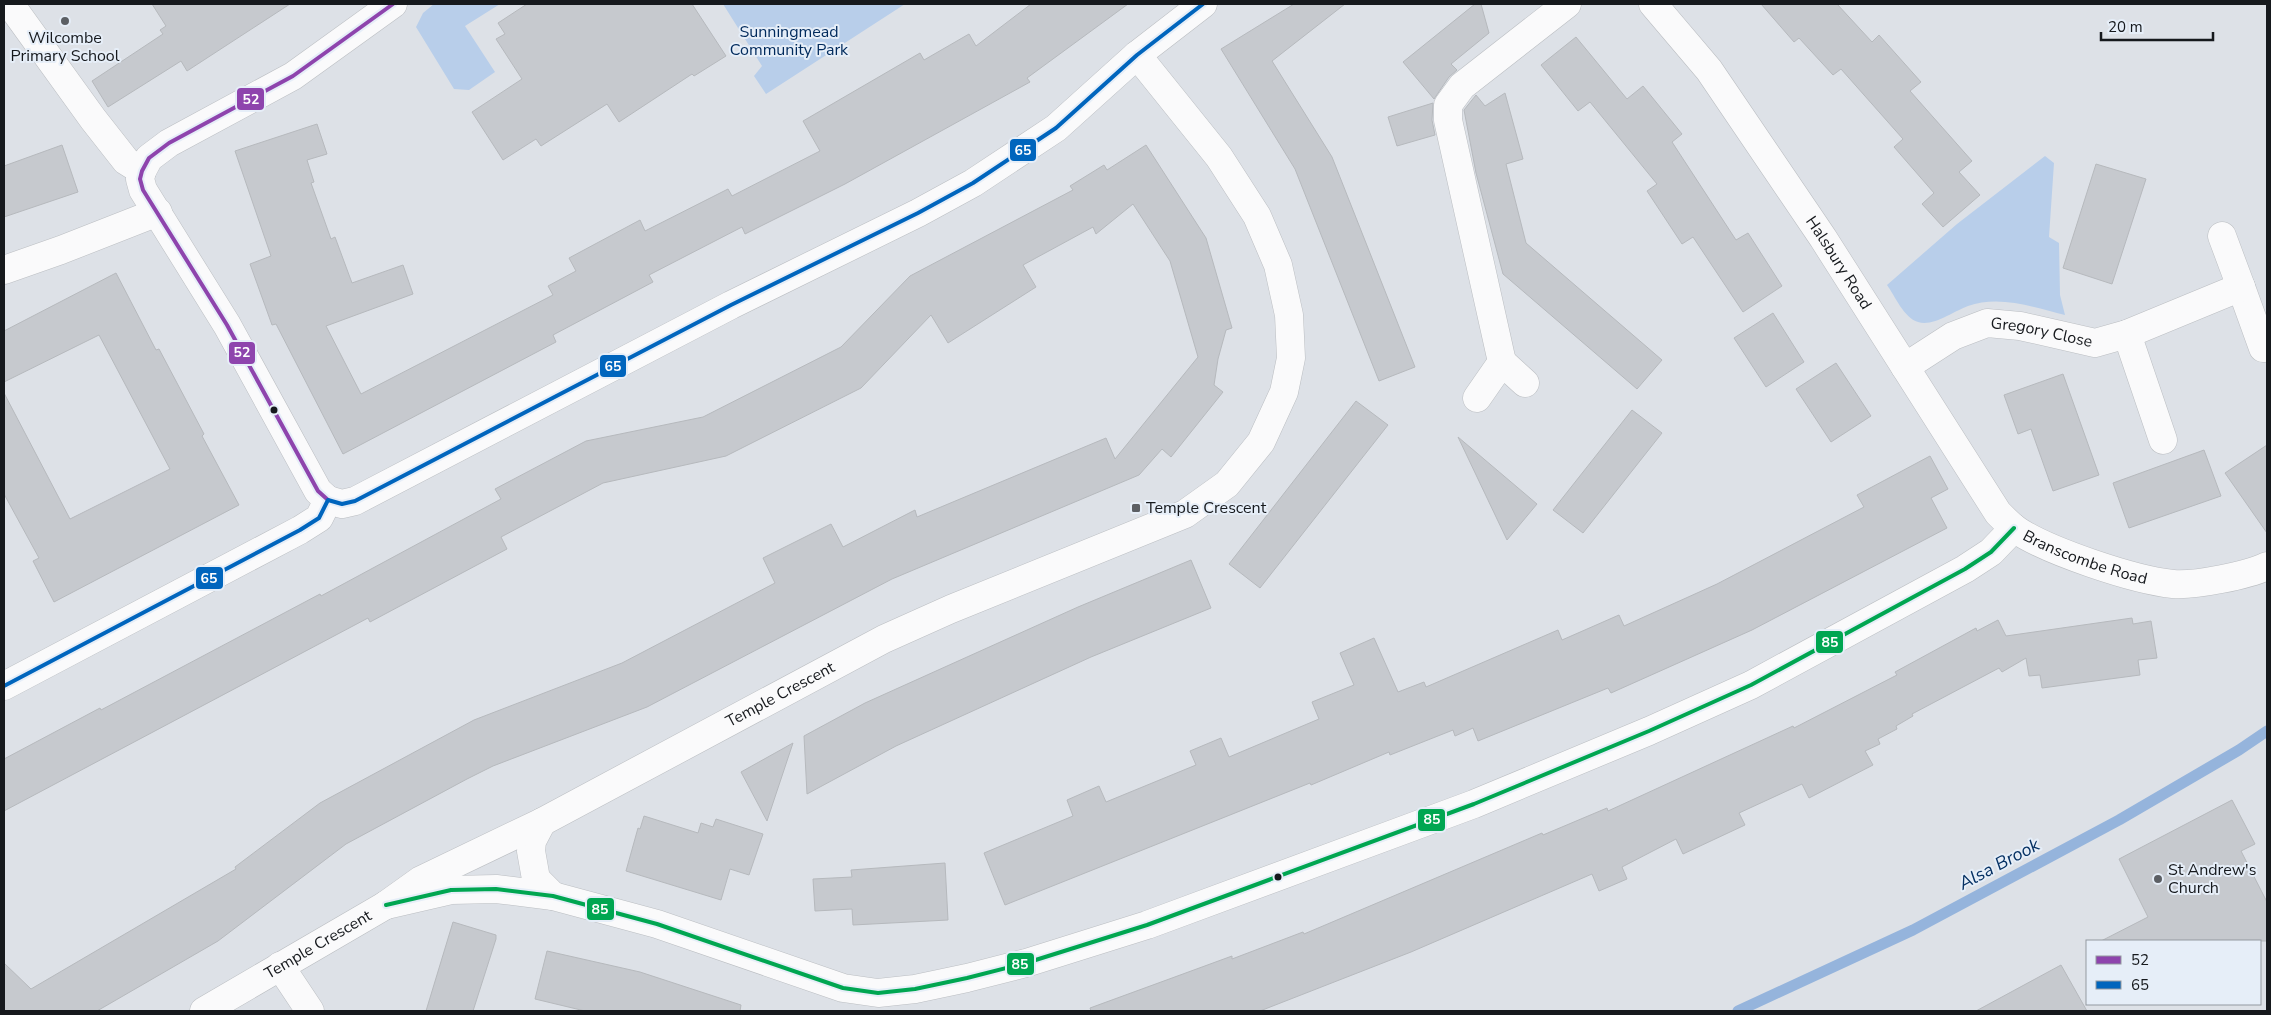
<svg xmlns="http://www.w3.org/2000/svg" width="2271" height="1015" font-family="'Nunito Sans',sans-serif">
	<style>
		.green { fill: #b8ceea }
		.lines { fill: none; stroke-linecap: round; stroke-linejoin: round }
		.stream { stroke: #95b4dc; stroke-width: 11 }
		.building { fill: #c6c9ce; stroke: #b6b9bd }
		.minor-casing { stroke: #bbbec2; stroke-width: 29 }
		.minor { stroke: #fafafb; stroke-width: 28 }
		.bus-1-casing { stroke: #e6eef8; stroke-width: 8 }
		.bus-2-casing { stroke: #e6eef8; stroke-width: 8 }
		.bus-3-casing { stroke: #e6eef8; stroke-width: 8 }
		.bus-1 { stroke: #8e44ad; stroke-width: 4 }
		.bus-2 { stroke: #0065bd; stroke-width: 4 }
		.bus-3 { stroke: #00a651; stroke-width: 4 }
		.poi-dot { fill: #5c5f64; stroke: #e6eef8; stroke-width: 2 }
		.bus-dot { fill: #16191d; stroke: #e6eef8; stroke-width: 2 }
		.labels { text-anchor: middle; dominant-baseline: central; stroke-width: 4; stroke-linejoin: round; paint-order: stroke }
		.park-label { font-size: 16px; fill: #002a5c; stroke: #e6eef8 }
		.poi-label { font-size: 16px; fill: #16191d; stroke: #e6eef8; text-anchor: start }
		.street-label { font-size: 16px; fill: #16191d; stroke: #e6eef8 }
		.water-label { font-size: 18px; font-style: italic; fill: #063163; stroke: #e6eef8 }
		.line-badge { stroke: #e6eef8; stroke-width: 2 }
		.badge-label { font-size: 14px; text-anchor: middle; font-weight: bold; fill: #fff }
	</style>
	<rect width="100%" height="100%" fill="#dde1e7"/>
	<path class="green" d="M434 4H500L465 26 495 72 469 90 454 89 416 27 423 13Z
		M723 4H905L766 94 754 76 762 66Z
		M2045 156 2054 163 2049 237 2059 243 2060 295 2065 315C2034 307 1999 295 1968 306 1954 311 1933 327 1918 322 1904 318 1895 296 1887 285L1957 224Z"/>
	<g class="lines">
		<path class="stream" d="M1738 1011 1913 930 2119 820 2239 750 2267 731"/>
	</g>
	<path class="building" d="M152 4H290L187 71 181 61 108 107 92 81 163 34 160 30 166 26Z
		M527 4H692L726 56 694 76 692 74 619 122 607 104 541 146 536 139 503 160 472 112 522 79 496 39 505 34 498 23Z
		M1031 4H1128L1027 78 1030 82 845 184 745 234 742 227 649 275 653 282 553 335 556 342 343 454 276 324 272 325 250 264 271 256 235 151 317 124 327 154 307 160 314 182 311 183 331 239 335 237 352 283 403 265 413 294 326 326 361 394 553 295 548 286 576 271 569 258 640 220 645 231 728 189 732 196 820 151 803 121 920 53 924 60 969 34 976 46Z
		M1294 4H1345L1272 61 1332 157 1415 367 1379 381 1295 169 1221 49Z
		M1475 4H1481L1489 33 1451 64 1457 70 1449 77 1434 99 1403 62Z
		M1761 4H1837L1872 42 1879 35 1921 82 1910 91 1972 161 1959 172 1980 195 1943 227 1922 204 1934 193 1894 147 1903 139 1841 69 1833 75 1799 38 1794 42Z
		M1576 37 1627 99 1643 86 1682 134 1672 142 1736 240 1748 233 1782 286 1743 312 1693 237 1682 244 1647 191 1657 184 1590 102 1578 111 1541 65Z
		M1505 93 1523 159 1506 164 1526 243 1662 360 1637 389 1503 274 1476 173 1464 110 1476 95 1485 106Z
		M1433 103 1432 120 1435 135 1397 146 1388 117Z
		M62 145 78 192 4 217V166Z
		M1146 145 1206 238 1232 328 1226 330 1218 359 1214 385 1223 392 1171 457 1162 449 1139 475 892 579 647 707 493 766 467 779 346 844 218 941 97 1011H4V963L31 989 236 869 235 867 320 803 474 720 622 663 775 583 763 558 831 524 843 547 915 510 917 517 1106 438 1115 459 1198 357 1170 261 1133 204 1096 234 1093 227 1023 265 1036 287 948 343 931 315 861 388 726 456 603 483 501 537 507 549 370 622 368 618 4 811V759L100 708 101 710 320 594 321 596 501 499 495 489 586 441 703 417 841 347 910 276 1073 190 1070 186 1104 165 1107 170Z
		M2096 164 2146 179 2112 284 2063 268Z
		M116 273 156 350 159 349 204 434 202 436 239 505 54 602 33 561 39 558 4 494V393L70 519 170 469 99 335 4 382V331Z
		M1773 313 1804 362 1766 387 1734 338Z
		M1836 363 1871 416 1831 442 1796 389Z
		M2063 374 2099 475 2053 491 2031 429 2018 434 2004 395Z
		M1356 401 1388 425 1260 588 1229 564Z
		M1632 410 1662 433 1583 533 1553 510Z
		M1458 437 1537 504 1507 540Z
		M2267 445V533L2225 473Z
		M2204 450 2221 496 2129 528 2113 483Z
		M1930 456 1948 489 1931 498 1947 528 1752 630 1611 693 1608 688 1478 741 1473 728 1455 736 1453 730 1390 755 1389 752 1311 785 1310 783 1005 905 984 853 1073 816 1067 800 1099 786 1106 802 1196 765 1190 751 1221 738 1229 757 1319 719 1312 702 1354 685 1340 653 1374 638 1398 692 1424 682 1426 687 1558 630 1562 640 1619 615 1624 626 1717 584 1864 507 1857 495Z
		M1191 560 1211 608 1091 657 896 746 807 794 804 736 865 703 1078 607Z
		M2132 618 2133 624 2151 621 2157 658 2138 660 2140 675 2042 688 2040 675 2029 676 2026 658 2002 672 1999 668 1912 714 1913 716 1896 726 1897 729 1878 739 1880 744 1865 751 1873 765 1809 798 1802 784 1739 813 1745 825 1683 854 1676 839 1622 867 1627 879 1599 891 1592 874 1411 952 1260 1011H1091L1090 1008 1172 978 1232 956V959L1303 932 1304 934 1542 833 1543 835 1607 808 1608 811 1793 726 1794 728 1897 675 1895 672 1976 628 1977 631 1998 620 2006 636Z
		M793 743 767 821 741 772Z
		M2232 800 2255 844 2241 851 2267 902V941H2101L2148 917 2119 859Z
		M644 816 698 833 701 823 713 827 716 819 763 834 749 875 730 869 721 900 626 871 638 828 640 829Z
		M945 863 948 920 853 925 852 909 815 911 813 879 852 877 851 870Z
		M453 922 496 935V939L473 1011H426Z
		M547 951 640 972 741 1005 740 1011H585L535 999Z
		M2061 965 2087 1011H1976Z"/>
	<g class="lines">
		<defs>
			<g id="minor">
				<path d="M10 4 93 119 126 161 142 171"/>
				<path id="s1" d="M1653 4 1709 70 1823 238 1998 513C2003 518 2009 524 2015 529 2047 551 2134 580 2173 584 2194 586 2249 575 2267 566"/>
				<path d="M4 270 61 250 158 212"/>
				<path d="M2241 287 2263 348"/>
				<path d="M2127 334 2163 440"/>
				<path d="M1502 362 1448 120V105L1462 86 1567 4"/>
				<path id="s2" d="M1905 367 1953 336 1987 323 2020 326 2095 343 2127 334 2241 287 2222 236"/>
				<path d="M1477 398 1502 362 1525 383"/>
				<path d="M328 500 318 491 227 325 143 190 140 179 142 171 149 158 169 143 293 76 393 4"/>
				<path d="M4 686 300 530 319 518 328 500 342 504 355 501 731 305 918 213 973 183 1056 128 1137 55 1203 4"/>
				<path d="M542 822 532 841 531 851 536 879 553 896"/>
				<path d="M386 905 451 890 496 889 553 896 657 924 843 988 878 993 915 989 967 978 1026 963 1147 925 1474 804 1649 731 1751 685 1965 569 1991 552 2014 528"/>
				<path d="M280 966 310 1011"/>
				<path id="s3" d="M204 1011 386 905 421 880 542 822 884 639 951 609 1185 514 1227 484 1261 442 1284 392 1291 358 1289 315 1278 265 1257 216 1219 157 1137 55"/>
			</g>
		</defs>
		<use href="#minor" class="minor-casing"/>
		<use href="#minor" class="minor"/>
		<defs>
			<path id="bus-1" d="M328 500 318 491 227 325 143 190 140 179 142 171 149 158 169 143 293 76 393 4"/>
			<path id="bus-2" d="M4 686 300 530 319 518 328 500 342 504 355 501 731 305 918 213 973 183 1056 128 1137 55 1203 4"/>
			<path id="bus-3" d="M386 905 451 890 496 889 553 896 657 924 843 988 878 993 915 989 967 978 1026 963 1147 925 1474 804 1649 731 1751 685 1965 569 1991 552 2014 528"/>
		</defs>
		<use href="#bus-1" class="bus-1-casing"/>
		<use href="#bus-2" class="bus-2-casing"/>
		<use href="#bus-3" class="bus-3-casing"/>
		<use href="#bus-1" class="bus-1"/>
		<use href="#bus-2" class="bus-2"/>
		<use href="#bus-3" class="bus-3"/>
	</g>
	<g class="poi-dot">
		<circle cx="65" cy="21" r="5"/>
		<rect x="1131" y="503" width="10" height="10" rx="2.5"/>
		<circle cx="2158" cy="879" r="5"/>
	</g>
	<g class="bus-dot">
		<circle cx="274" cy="410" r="4.5"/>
		<circle cx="1278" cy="877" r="4.5"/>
	</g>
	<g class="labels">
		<g class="park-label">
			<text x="789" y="32">Sunningmead<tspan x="789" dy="18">Community Park</tspan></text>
		</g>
		<g class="poi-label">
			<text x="65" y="38" text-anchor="middle">Wilcombe<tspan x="65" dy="18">Primary School</tspan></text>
			<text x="1146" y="508">Temple Crescent</text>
			<text x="2168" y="870">St Andrew's<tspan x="2168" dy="18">Church</tspan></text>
		</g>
		<g class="street-label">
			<text stroke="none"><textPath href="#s1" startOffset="319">Halsbury Road</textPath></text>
			<text stroke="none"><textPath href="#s2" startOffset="149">Gregory Close</textPath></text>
			<text stroke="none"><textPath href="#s1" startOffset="715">Branscombe Road</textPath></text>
			<text stroke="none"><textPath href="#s3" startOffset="658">Temple Crescent</textPath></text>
			<text stroke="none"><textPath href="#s3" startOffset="132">Temple Crescent</textPath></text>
		</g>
		<g class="water-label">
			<text transform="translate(1999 864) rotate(-28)">Alsa Brook</text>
		</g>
	</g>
	<g class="line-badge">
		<rect x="236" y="87" width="29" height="24" rx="5" fill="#8e44ad"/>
		<rect x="1009" y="138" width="28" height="24" rx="5" fill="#0065bd"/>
		<rect x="228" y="341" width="28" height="24" rx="5" fill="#8e44ad"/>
		<rect x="599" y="354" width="28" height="24" rx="5" fill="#0065bd"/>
		<rect x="195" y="566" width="29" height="24" rx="5" fill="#0065bd"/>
		<rect x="1815" y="630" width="29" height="24" rx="5" fill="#00a651"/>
		<rect x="1417" y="808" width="29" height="24" rx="5" fill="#00a651"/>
		<rect x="586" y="897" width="29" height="24" rx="5" fill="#00a651"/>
		<rect x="1006" y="952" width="29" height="24" rx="5" fill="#00a651"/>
	</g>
	<g class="badge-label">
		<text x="251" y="104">52</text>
		<text x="1023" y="155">65</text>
		<text x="242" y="357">52</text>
		<text x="613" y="371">65</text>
		<text x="209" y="583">65</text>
		<text x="1830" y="647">85</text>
		<text x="1432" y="824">85</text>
		<text x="600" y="914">85</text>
		<text x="1020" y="969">85</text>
	</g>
	<rect width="2271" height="1015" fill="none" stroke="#16191d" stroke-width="10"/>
	<rect x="2086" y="940" width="175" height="65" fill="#e6eef8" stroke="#9399a0"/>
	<rect x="2096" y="956" width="25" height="8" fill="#8e44ad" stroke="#9399a0"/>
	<text x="2131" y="965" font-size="15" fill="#16191d">52</text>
	<rect x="2096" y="981" width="25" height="8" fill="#0065bd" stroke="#9399a0"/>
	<text x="2131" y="990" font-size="15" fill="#16191d">65</text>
	<path d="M2101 32v8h112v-8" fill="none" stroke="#16191d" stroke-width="2.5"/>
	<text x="2108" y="32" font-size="15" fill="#16191d" stroke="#e6eef8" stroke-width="4" paint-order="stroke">20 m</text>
</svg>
